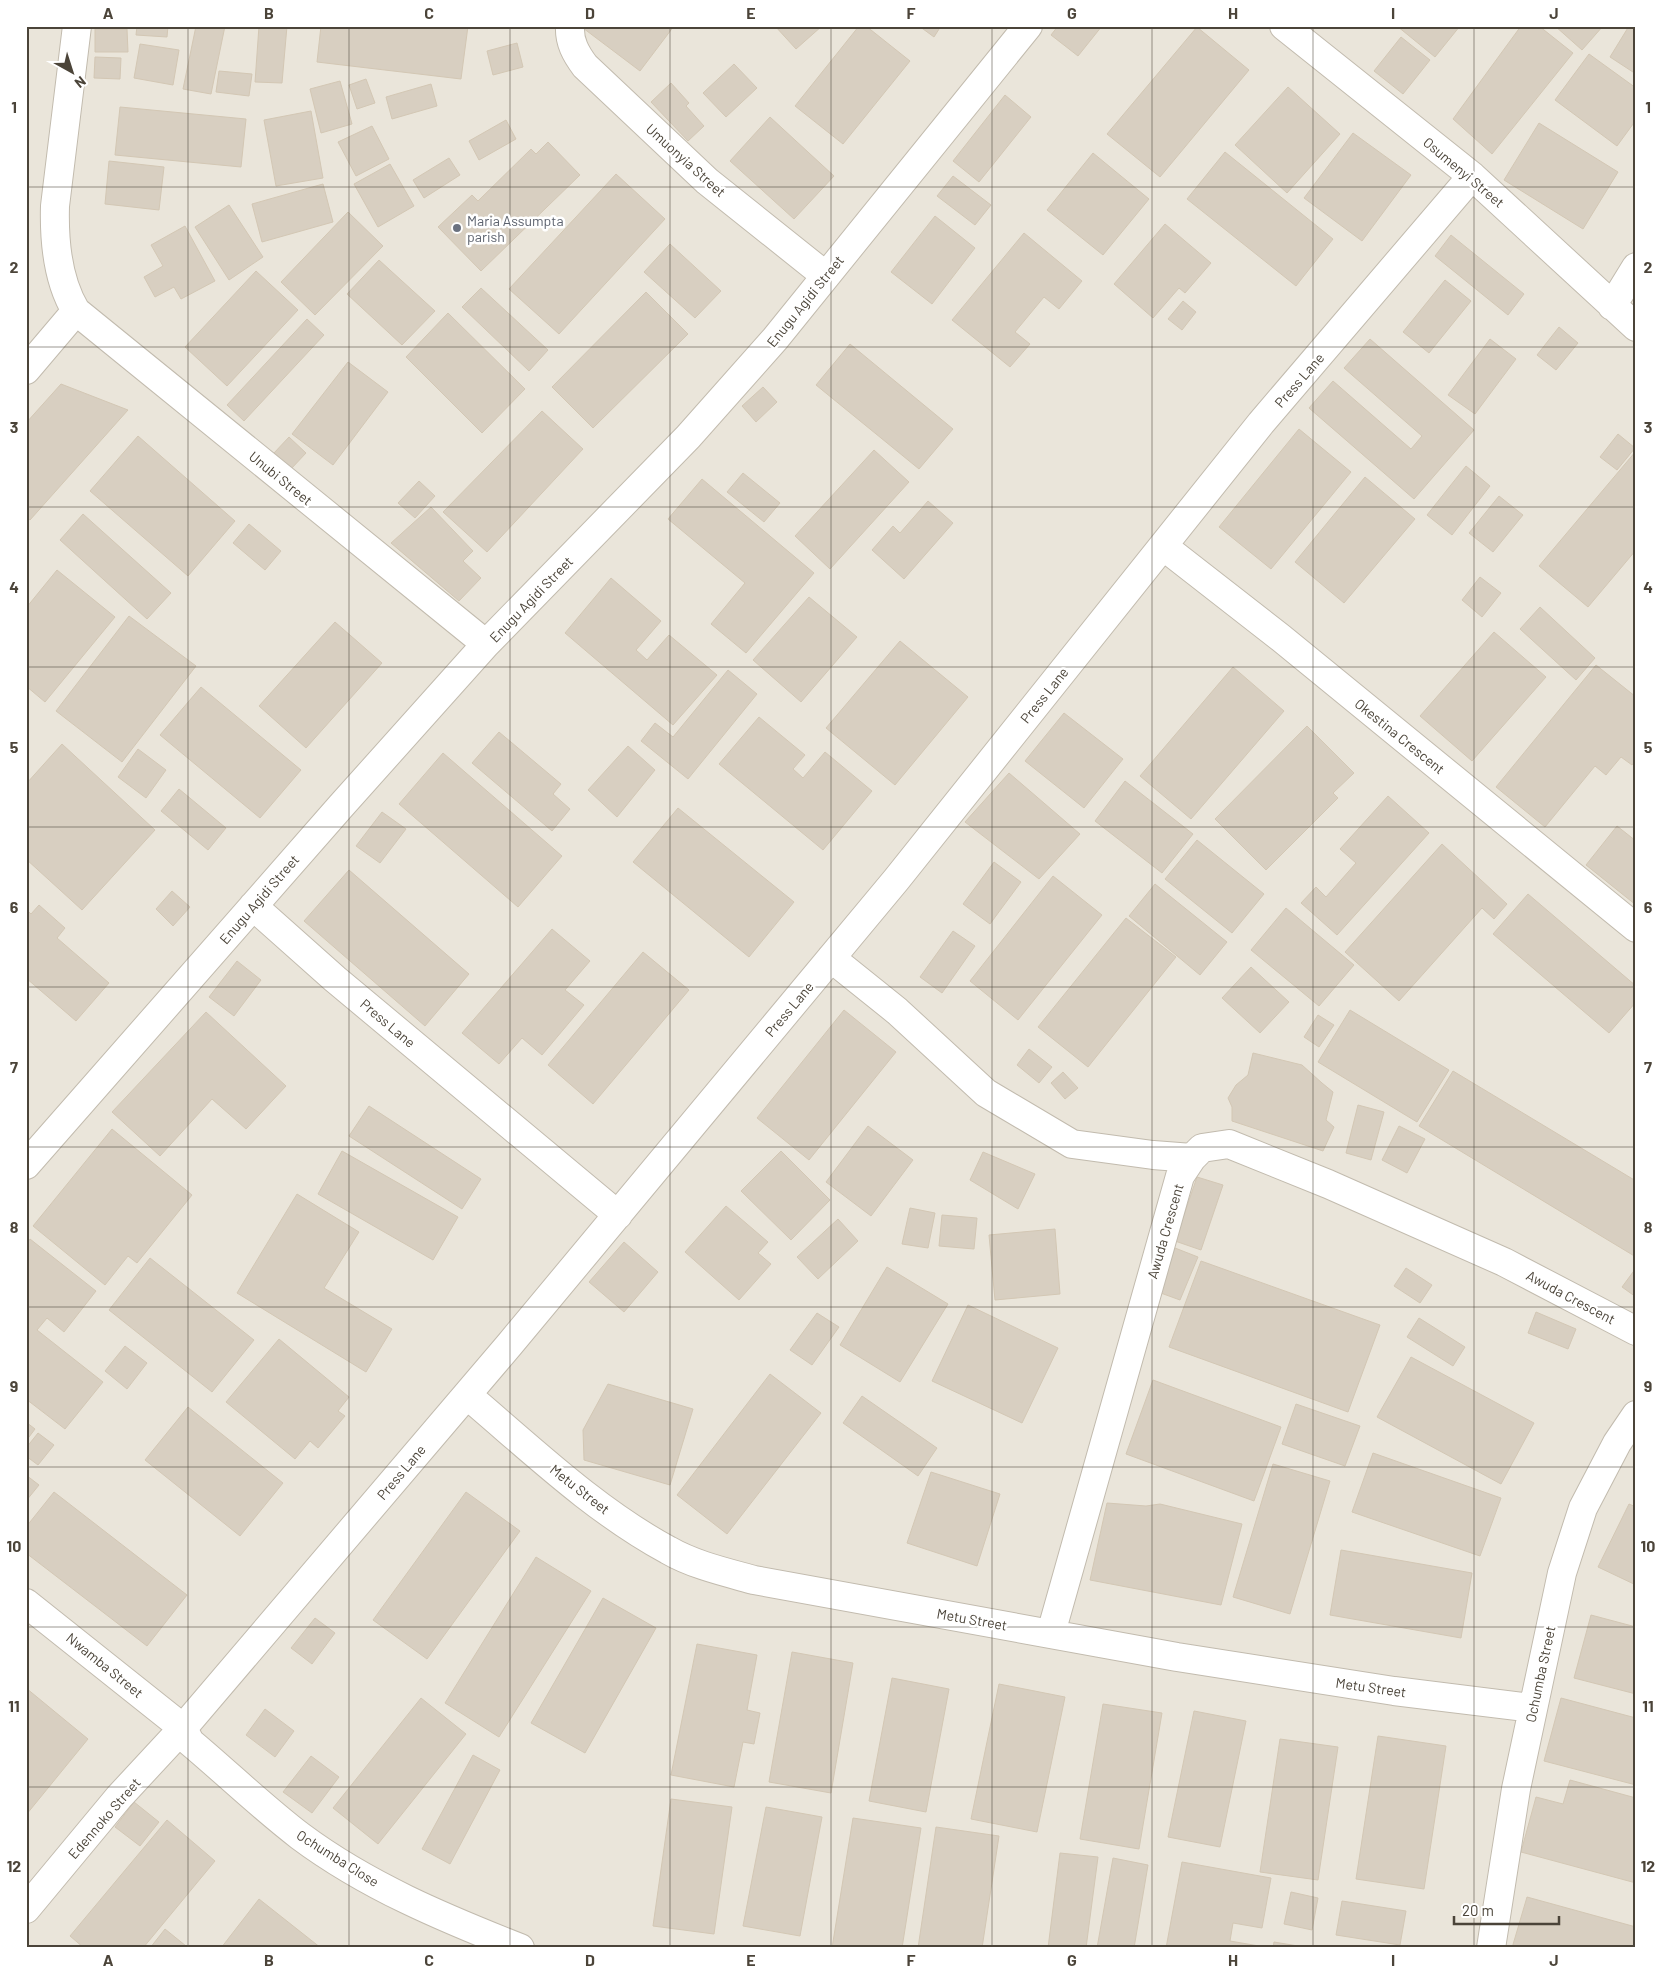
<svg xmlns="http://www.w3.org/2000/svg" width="1662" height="1974" font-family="Barlow,sans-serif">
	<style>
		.residential { fill: #eae5da }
		.building { fill: #d8cfc1; stroke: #d3c7b4 }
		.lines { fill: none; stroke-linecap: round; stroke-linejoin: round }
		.minor-casing { stroke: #c2bbae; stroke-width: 30 }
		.minor { stroke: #fff; stroke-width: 28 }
		.grid { fill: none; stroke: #4b4439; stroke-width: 1; stroke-opacity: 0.55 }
		.worship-dot { fill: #6b7280; stroke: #fff; stroke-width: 2 }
		.labels { text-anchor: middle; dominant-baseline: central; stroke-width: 5; stroke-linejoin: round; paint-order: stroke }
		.street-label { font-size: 14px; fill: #4b4439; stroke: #fff }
		.worship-label { font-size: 14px; fill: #5b616d; stroke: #fff; text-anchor: start }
		.neatline { fill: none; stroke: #4b4439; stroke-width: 2 }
		.grid-label { font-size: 16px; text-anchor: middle; font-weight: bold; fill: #4b4439 }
	</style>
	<rect width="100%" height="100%" fill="#f6f3ec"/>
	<path class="residential" d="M26 26H1636V1948H26Z"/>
	<path class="building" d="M137 26H168L167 37 136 35Z
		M196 26H225L211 94 183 89Z
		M259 26H287L282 83 255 82Z
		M321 26H468L461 79 317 62Z
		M584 26H674L640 71 583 28Z
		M775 26H822L796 49Z
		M859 26H866L910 61 843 144 795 106Z
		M919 26H941L934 37Z
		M1058 26H1102L1078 56 1051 35Z
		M1397 26H1460L1435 57Z
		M1521 26H1539L1573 53 1492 154 1453 119Z
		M1555 26H1603L1582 50Z
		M1629 26H1636V74L1610 57Z
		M1197 27 1249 70 1160 177 1107 134Z
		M95 29H127L128 52H95Z
		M1401 37 1430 60 1403 94 1374 71Z
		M517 43 523 67 493 75 487 51Z
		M140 44 179 50 173 85 134 78Z
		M1589 54 1636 88V120L1617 146 1555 100Z
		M95 57 121 58 120 79 94 78Z
		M734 64 757 88 726 117 703 93Z
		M219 71 252 74 249 96 216 92Z
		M366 79 375 103 357 109 349 85Z
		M340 81 352 124 321 133 310 89Z
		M671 83 689 103 686 106 704 126 688 141 651 102Z
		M431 84 437 106 392 119 386 97Z
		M1288 87 1340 134 1287 193 1235 145Z
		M1005 95 1031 117 979 182 953 161Z
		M120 107 246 119 241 167 115 155Z
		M311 111 323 178 276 186 264 120Z
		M770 117 834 176 794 219 730 161Z
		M506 120 516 139 479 160 469 141Z
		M1539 123 1618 172 1583 229 1504 180Z
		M372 126 389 159 356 176 338 142Z
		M1353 133 1411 175 1362 241 1304 198Z
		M548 142 580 175 481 271 438 227 472 195 478 201 531 149 536 154Z
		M1225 152 1333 239 1296 286 1187 199Z
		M1093 153 1149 199 1103 255 1047 210Z
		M449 158 460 175 424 198 413 180Z
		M109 161 164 167 159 210 105 204Z
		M390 164 414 206 378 227 354 184Z
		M616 174 665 219 559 334 509 289Z
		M953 176 991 205 975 225 937 196Z
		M323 184 333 222 262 242 252 204Z
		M229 205 263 257 229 280 195 227Z
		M348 212 383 246 315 315 281 282Z
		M935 216 975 248 932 304 891 272Z
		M1165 224 1211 263 1185 293 1179 288 1153 318 1114 284Z
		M185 226 215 281 181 299 174 287 155 297 144 277 163 266 151 245Z
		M1024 233 1082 281 1059 309 1044 297 1015 332 1030 344 1010 367 952 320Z
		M1451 235 1524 294 1508 315 1435 256Z
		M670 244 721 291 695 318 644 272Z
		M379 260 435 311 402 345 347 294Z
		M256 271 298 310 227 386 185 347Z
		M1445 280 1471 301 1429 353 1403 332Z
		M481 288 548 350 529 371 462 307Z
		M646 292 688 334 593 428 552 387Z
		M1183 301 1196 312 1182 330 1168 319Z
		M448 313 525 389 482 433 406 357Z
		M307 319 324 335 244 421 227 405Z
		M1559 327 1578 343 1556 370 1537 355Z
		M1370 339 1474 430 1414 499 1309 408 1333 381 1411 449 1422 436 1344 368Z
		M1490 339 1516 359 1475 414 1448 395Z
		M850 344 953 429 919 469 816 385Z
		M348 362 388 392 333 465 292 434Z
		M61 384 128 410 30 520 26 517V423Z
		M763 387 777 402 756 422 742 406Z
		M542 411 583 449 487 552 443 512Z
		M1299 429 1351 472 1271 569 1219 527Z
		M1618 434 1635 448 1617 470 1600 457Z
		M138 436 235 521 188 576 90 491Z
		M289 437 306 453 291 469 274 453Z
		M874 450 909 482 830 569 795 536Z
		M1636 451V550L1588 607 1539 566Z
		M1466 466 1490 486 1452 535 1427 515Z
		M743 473 780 503 764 522 727 492Z
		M1365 477 1415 519 1344 603 1295 562Z
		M702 479 814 573 746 653 711 624 745 583 668 519Z
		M419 481 435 496 415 518 398 503Z
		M1499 496 1523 515 1493 552 1469 533Z
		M928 501 953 523 904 579 872 550 893 526 900 533Z
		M431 507 473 551 463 561 481 578 459 601 391 543Z
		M83 514 171 593 147 619 60 540Z
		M249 524 281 551 265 570 233 543Z
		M57 570 115 617 45 702 26 686V608Z
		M1480 577 1501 593 1482 617 1462 600Z
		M611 578 661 621 636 650 647 660 669 635 717 675 673 725 565 633Z
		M809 597 857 637 801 702 753 660Z
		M1540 607 1595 658 1576 680 1520 629Z
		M129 616 196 666 122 762 56 711Z
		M335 622 382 663 306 748 259 706Z
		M1494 632 1546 677 1472 761 1420 716Z
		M900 641 968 697 895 785 826 728Z
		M1596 665 1636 697V760L1632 765 1621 757 1606 775 1595 766 1545 827 1496 787Z
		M1233 667 1284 711 1191 819 1140 776Z
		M728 670 757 694 688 779 641 741 655 723 673 737Z
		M201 687 301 770 260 818 160 735Z
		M1064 713 1123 759 1084 808 1025 761Z
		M759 717 805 755 793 769 803 778 825 752 872 791 823 850 719 764Z
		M1307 726 1354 773 1333 793 1338 798 1266 870 1215 819Z
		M499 732 561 784 553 794 570 809 552 831 472 763Z
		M62 744 155 830 82 910 26 859V784Z
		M628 746 655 770 617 817 588 790Z
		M138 749 166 770 146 798 118 777Z
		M443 753 562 856 518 907 399 804Z
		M1009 773 1080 834 1039 879 965 822Z
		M1125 781 1193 834 1162 873 1095 821Z
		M179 789 226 828 208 850 161 811Z
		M1388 796 1429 833 1337 935 1301 903 1316 887 1326 897 1356 863 1340 849Z
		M678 808 794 902 749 957 633 862Z
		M382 812 406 829 380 863 356 846Z
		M1617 826 1636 841V905L1586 865Z
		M1197 840 1264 894 1232 933 1165 879Z
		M1442 844 1507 904 1494 919 1482 908 1399 1001 1345 952Z
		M994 862 1021 882 990 924 963 904Z
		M349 870 469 974 425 1026 304 921Z
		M1053 876 1102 915 1018 1020 970 981Z
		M1155 884 1227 942 1200 975 1129 916Z
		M172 891 190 907 173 926 156 909Z
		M1528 894 1636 986V1002L1609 1033 1493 934Z
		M39 905 65 928 57 938 109 983 76 1021 26 978V909L31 914Z
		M1286 908 1354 965 1319 1006 1251 950Z
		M1126 918 1176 957 1088 1067 1038 1027Z
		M552 929 590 961 565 990 584 1005 542 1055 522 1038 499 1064 462 1033Z
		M953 931 975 946 942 993 920 977Z
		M643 952 689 990 593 1104 548 1065Z
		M237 961 261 980 234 1016 209 997Z
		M1251 967 1289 1002 1260 1033 1222 998Z
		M844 1010 896 1052 809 1160 757 1118Z
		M1350 1010 1449 1070 1417 1122 1318 1062Z
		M206 1012 286 1086 246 1129 212 1099 160 1156 112 1112Z
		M1318 1015 1334 1025 1319 1047 1304 1037Z
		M1029 1049 1052 1067 1039 1083 1017 1065Z
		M1253 1053 1302 1065 1322 1083 1333 1092 1326 1120 1334 1127 1323 1151 1232 1121V1107L1228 1098 1236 1085 1248 1075Z
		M1453 1071 1636 1181V1257L1419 1126Z
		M1063 1072 1078 1088 1065 1099 1051 1083Z
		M1358 1105 1384 1112 1371 1160 1346 1153Z
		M369 1106 481 1179 462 1209 349 1136Z
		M868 1126 913 1160 871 1216 826 1182Z
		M1399 1126 1425 1139 1407 1173 1382 1160Z
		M112 1129 192 1195 137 1263 128 1256 105 1285 33 1226Z
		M342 1151 458 1217 433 1260 318 1194Z
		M781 1151 830 1200 791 1240 741 1191Z
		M983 1152 1035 1174 1018 1209 970 1180Z
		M1197 1177 1223 1185 1201 1250 1175 1241Z
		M297 1194 359 1232 324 1288 392 1329 366 1372 237 1293Z
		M726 1206 768 1242 758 1253 771 1264 739 1300 685 1252Z
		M910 1208 935 1213 928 1248 902 1244Z
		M942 1215 977 1218 974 1249 939 1246Z
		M838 1219 858 1241 818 1279 797 1257Z
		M1055 1229 1060 1294 995 1300 989 1235Z
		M30 1239 96 1291 64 1332 47 1318 37 1330 103 1382 65 1429 26 1399V1245Z
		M624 1242 658 1272 624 1312 589 1282Z
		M1175 1248 1198 1257 1180 1300 1158 1292Z
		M150 1258 254 1340 212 1392 109 1310Z
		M1201 1261 1380 1325 1348 1412 1169 1347Z
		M887 1267 948 1304 900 1382 840 1345Z
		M1406 1268 1432 1285 1420 1303 1394 1286Z
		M1636 1268V1297L1622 1287Z
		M968 1305 1058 1348 1022 1423 932 1381Z
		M1536 1312 1576 1329 1568 1349 1528 1333Z
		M817 1313 839 1327 812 1365 790 1350Z
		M1419 1318 1465 1347 1453 1366 1407 1337Z
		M279 1339 349 1397 338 1411 345 1416 318 1448 310 1441 295 1459 226 1402Z
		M125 1346 147 1363 127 1389 105 1371Z
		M1411 1357 1534 1423 1501 1484 1377 1417Z
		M770 1374 821 1413 727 1534 677 1495Z
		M1153 1380 1281 1427 1254 1501 1126 1454Z
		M608 1384 693 1409 670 1485 584 1460 583 1430Z
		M862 1396 937 1448 918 1476 843 1423Z
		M1296 1404 1360 1426 1345 1466 1282 1444Z
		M188 1407 283 1483 240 1536 145 1460Z
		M26 1422 35 1429 26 1441Z
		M38 1433 54 1445 38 1465 26 1456V1448Z
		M1373 1453 1501 1498 1480 1556 1352 1512Z
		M1273 1464 1330 1481 1290 1614 1233 1597Z
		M931 1472 1000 1494 977 1566 907 1543Z
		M26 1475 39 1485 26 1501Z
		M54 1492 187 1595 147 1646 26 1553V1527Z
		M466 1492 520 1531 427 1659 373 1620Z
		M1107 1503 1146 1506 1160 1504 1242 1524 1221 1605 1090 1580Z
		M1629 1504 1636 1507V1585L1598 1567Z
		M1341 1550 1472 1573 1461 1638 1330 1615Z
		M536 1557 591 1591 499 1737 445 1703Z
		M603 1598 656 1628 585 1753 531 1723Z
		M1591 1615 1636 1627V1694L1574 1678Z
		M315 1618 335 1633 312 1664 291 1648Z
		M697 1644 757 1655 747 1710 760 1713 754 1744 743 1742 734 1787 671 1775Z
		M792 1652 853 1663 831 1793 769 1782Z
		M892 1678 949 1689 926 1812 869 1801Z
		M999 1684 1065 1697 1037 1832 971 1819Z
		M26 1688 88 1739 26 1815Z
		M421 1698 466 1734 378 1844 333 1808Z
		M1561 1698 1636 1718V1785L1544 1761Z
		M1103 1704 1162 1713 1139 1849 1080 1839Z
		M265 1709 294 1731 275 1757 246 1735Z
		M1194 1711 1246 1721 1220 1847 1168 1837Z
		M1378 1736 1446 1746 1424 1889 1356 1879Z
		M1280 1739 1338 1747 1318 1880 1260 1872Z
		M473 1755 500 1770 450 1864 422 1849Z
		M311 1756 339 1777 312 1813 283 1792Z
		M1570 1780 1636 1798V1883L1521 1852 1536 1797 1563 1804Z
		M671 1799 732 1807 714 1934 653 1926Z
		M134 1802 159 1822 140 1846 115 1827Z
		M766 1807 822 1817 800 1936 743 1926Z
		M853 1818 921 1828 902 1948H832Z
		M167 1820 215 1861 143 1948H84L70 1936Z
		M936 1827 999 1836 982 1948H918Z
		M1060 1853 1098 1857 1086 1948H1048Z
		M1113 1858 1148 1865 1134 1948H1097Z
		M1182 1862 1271 1878 1262 1928 1233 1923 1230 1941 1259 1946 1258 1948H1166Z
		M1291 1892 1318 1898 1312 1930 1284 1924Z
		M1527 1897 1636 1927V1948H1512Z
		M259 1899 321 1948H221Z
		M1342 1901 1406 1911 1400 1945 1336 1935Z
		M165 1929 186 1946 184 1948H150Z
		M1274 1942 1310 1948H1273Z"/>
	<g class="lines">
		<defs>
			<path id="minor" d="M570 26C569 42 576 54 585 66L707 181 826 276
				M1284 26 1472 176 1636 327
				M1612 306 1636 267
				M76 311 486 644
				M26 370 76 311C57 280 54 241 55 206L77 26
				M1163 546 1281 638 1636 928
				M253 906 335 979 618 1215
				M831 958 897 1011 986 1093 1072 1144 1153 1155 1192 1158
				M26 1165 341 806 486 644 688 437 775 339 1028 26
				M467 1395C531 1449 594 1510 668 1550 694 1565 725 1572 754 1580L1177 1657 1394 1691 1532 1708
				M26 1603 183 1728 190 1742C227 1773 262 1807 300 1836 367 1886 444 1918 520 1948
				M1051 1633 1180 1176 1192 1158 1202 1148 1229 1144 1328 1184 1504 1262 1636 1331
				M26 1909 119 1797 183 1728 510 1344 896 880 1261 423 1472 176
				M1491 1948 1516 1789 1562 1573 1583 1508 1617 1443 1636 1415"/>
		</defs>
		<use href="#minor" class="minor-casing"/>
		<use href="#minor" class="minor"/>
	</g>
	<path class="grid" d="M188 26V1948M349 26V1948M510 26V1948M670 26V1948M831 26V1948M992 26V1948M1152 26V1948M1313 26V1948M1474 26V1948M26 187H1636M26 347H1636M26 507H1636M26 667H1636M26 827H1636M26 987H1636M26 1147H1636M26 1307H1636M26 1467H1636M26 1627H1636M26 1787H1636"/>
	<circle class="worship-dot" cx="457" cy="228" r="5"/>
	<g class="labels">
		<g class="street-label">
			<text transform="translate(686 160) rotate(42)">Umuonyia Street</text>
			<text transform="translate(1464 172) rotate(40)">Osumenyi Street</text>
			<text transform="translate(805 301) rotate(-51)">Enugu Agidi Street</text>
			<text transform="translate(1299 380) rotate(-49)">Press Lane</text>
			<text transform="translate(281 478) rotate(39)">Unubi Street</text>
			<text transform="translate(531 599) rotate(-46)">Enugu Agidi Street</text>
			<text transform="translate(1044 695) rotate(-51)">Press Lane</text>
			<text transform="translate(1400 736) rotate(39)">Okestina Crescent</text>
			<text transform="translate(259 899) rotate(-49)">Enugu Agidi Street</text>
			<text transform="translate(789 1009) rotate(-50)">Press Lane</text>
			<text transform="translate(388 1023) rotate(40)">Press Lane</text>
			<text transform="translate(1165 1231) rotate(-74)">Awuda Crescent</text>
			<text transform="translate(1571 1297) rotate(28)">Awuda Crescent</text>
			<text transform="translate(401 1472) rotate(-50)">Press Lane</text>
			<text transform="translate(580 1489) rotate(38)">Metu Street</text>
			<text transform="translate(972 1619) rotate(10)">Metu Street</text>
			<text transform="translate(105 1665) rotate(39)">Nwamba Street</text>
			<text transform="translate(1540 1674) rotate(-78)">Ochumba Street</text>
			<text transform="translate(1371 1687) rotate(8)">Metu Street</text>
			<text transform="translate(104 1818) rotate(-49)">Edennoko Street</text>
			<text transform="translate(338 1858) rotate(32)">Ochumba Close</text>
		</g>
		<g class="worship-label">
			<text x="467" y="220">Maria Assumpta<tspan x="467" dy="16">parish</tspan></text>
		</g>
	</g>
	<rect width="1662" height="1974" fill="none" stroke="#ffffff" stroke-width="55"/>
	<g transform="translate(72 72) rotate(141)" stroke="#ffffff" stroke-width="4" paint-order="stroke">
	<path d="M0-4L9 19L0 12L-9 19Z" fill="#4b4439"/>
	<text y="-8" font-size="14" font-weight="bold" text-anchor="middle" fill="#4b4439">N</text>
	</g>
	<path d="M1454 1916v8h105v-8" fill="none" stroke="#4b4439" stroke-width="2.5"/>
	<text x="1462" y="1916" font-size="15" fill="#4b4439" stroke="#ffffff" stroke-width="4" paint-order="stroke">20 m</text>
	<rect x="28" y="28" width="1606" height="1918" class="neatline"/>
	<g class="grid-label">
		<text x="108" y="19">A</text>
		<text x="269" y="19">B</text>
		<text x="429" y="19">C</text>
		<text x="590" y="19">D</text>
		<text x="751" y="19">E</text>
		<text x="911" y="19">F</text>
		<text x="1072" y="19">G</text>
		<text x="1233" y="19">H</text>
		<text x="1393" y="19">I</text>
		<text x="1554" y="19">J</text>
		<text x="14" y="113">1</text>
		<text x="1648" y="113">1</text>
		<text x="14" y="273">2</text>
		<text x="1648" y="273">2</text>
		<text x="14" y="433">3</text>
		<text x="1648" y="433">3</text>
		<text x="14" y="593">4</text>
		<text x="1648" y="593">4</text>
		<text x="14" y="753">5</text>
		<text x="1648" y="753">5</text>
		<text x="14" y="913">6</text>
		<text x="1648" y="913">6</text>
		<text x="14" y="1073">7</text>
		<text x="1648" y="1073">7</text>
		<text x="14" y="1233">8</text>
		<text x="1648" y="1233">8</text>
		<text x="14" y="1392">9</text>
		<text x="1648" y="1392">9</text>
		<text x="14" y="1552">10</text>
		<text x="1648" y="1552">10</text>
		<text x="14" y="1712">11</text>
		<text x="1648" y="1712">11</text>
		<text x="14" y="1872">12</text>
		<text x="1648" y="1872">12</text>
		<text x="108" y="1966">A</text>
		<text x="269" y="1966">B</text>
		<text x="429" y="1966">C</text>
		<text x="590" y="1966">D</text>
		<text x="751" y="1966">E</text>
		<text x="911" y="1966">F</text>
		<text x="1072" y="1966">G</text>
		<text x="1233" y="1966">H</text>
		<text x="1393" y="1966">I</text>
		<text x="1554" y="1966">J</text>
	</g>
</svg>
